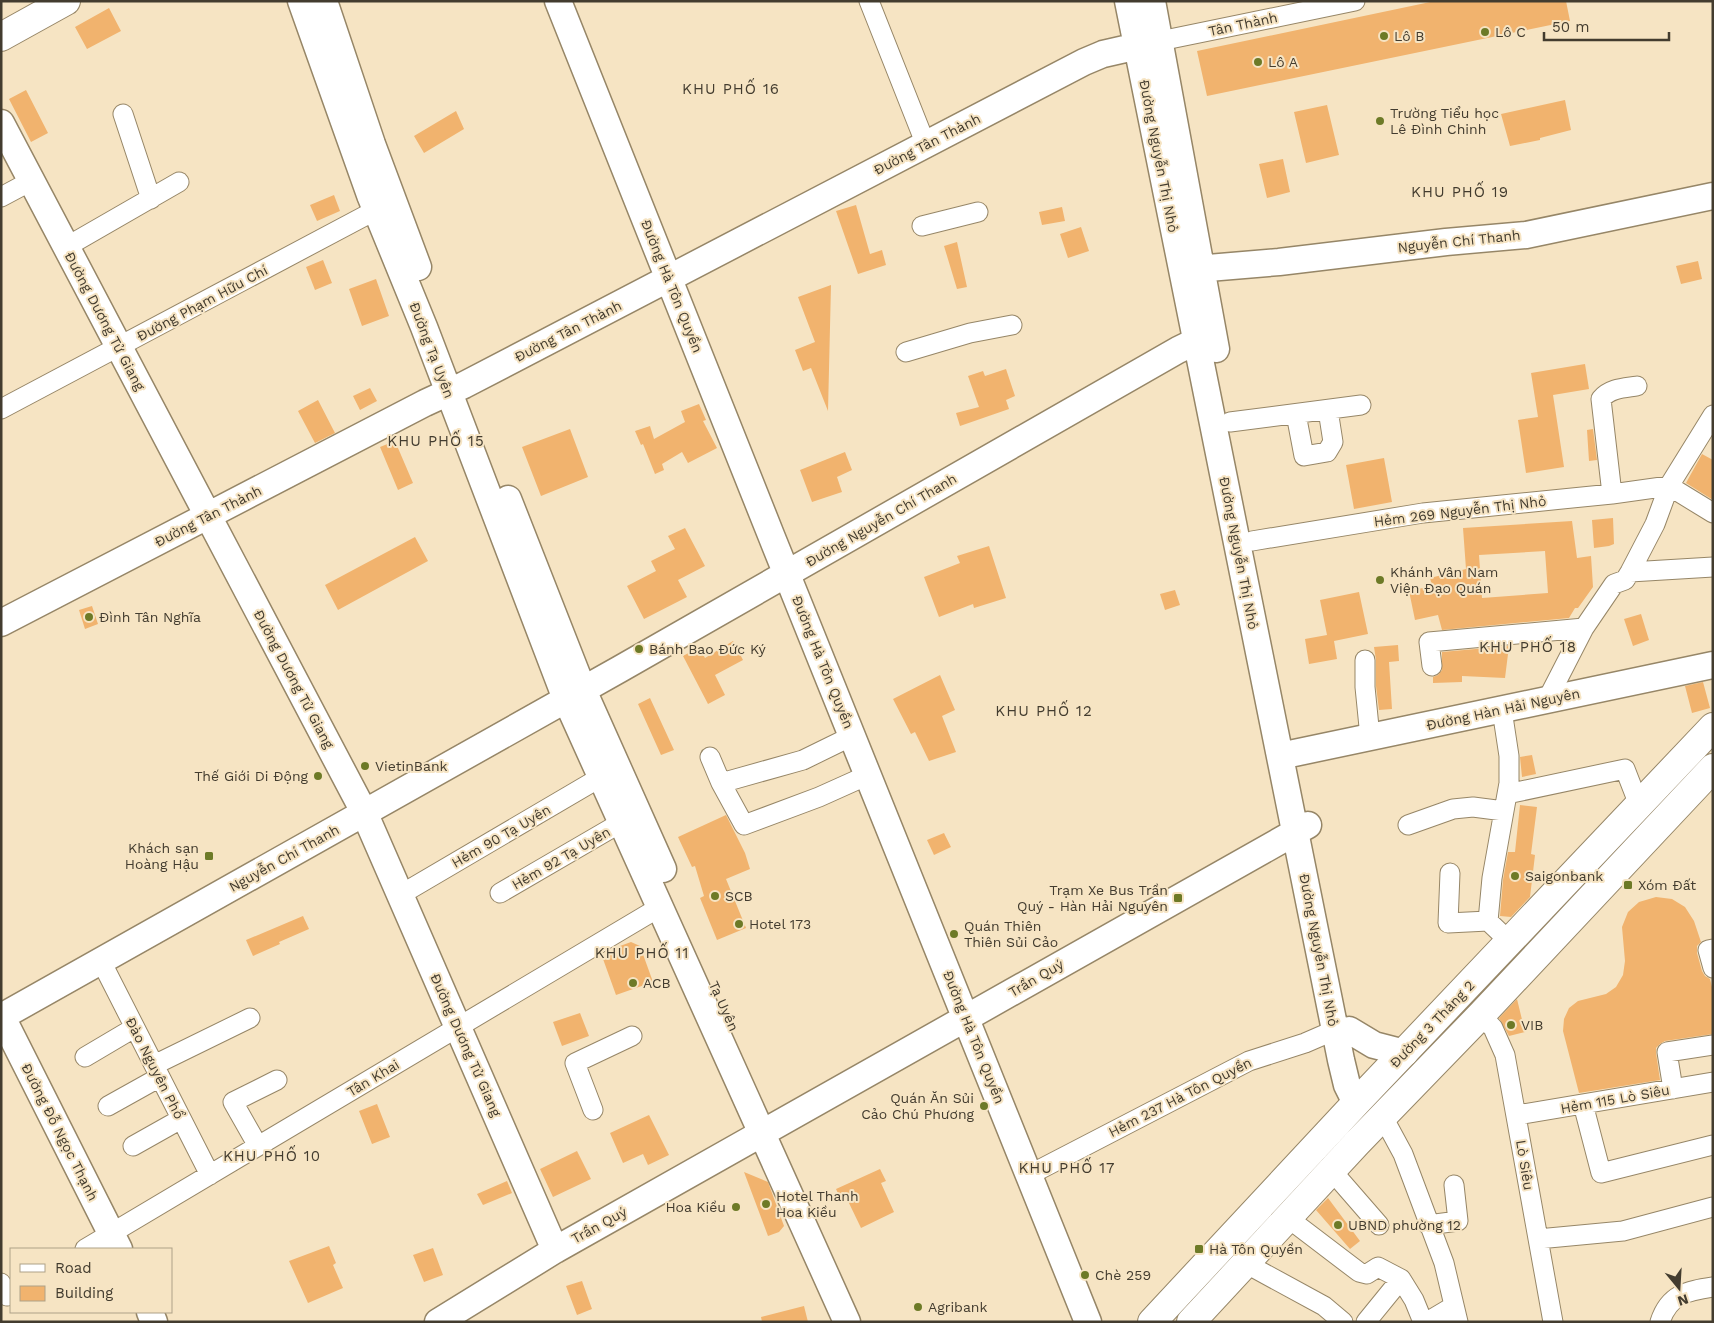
<svg xmlns="http://www.w3.org/2000/svg" width="1714" height="1323" font-family="'Work Sans',sans-serif">
	<style>
		.building { fill: #f1b36e; fill-rule: evenodd }
		.lines { fill: none; stroke-linecap: round; stroke-linejoin: round }
		.street-casing { stroke: #968667; stroke-width: 21 }
		.secondary-casing { stroke: #968667; stroke-width: 29 }
		.primary-casing { stroke: #968667; stroke-width: 30 }
		.street { stroke: #fff; stroke-width: 19 }
		.secondary { stroke: #fff; stroke-width: 26 }
		.primary { stroke: #fff; stroke-width: 28 }
		.poi-dot { fill: #6d7a27; stroke: #f6e4c3; stroke-width: 2 }
		.labels { text-anchor: middle; dominant-baseline: central; stroke-width: 4; stroke-linejoin: round; paint-order: stroke }
		.street-label { font-size: 14px; fill: #433c2f; stroke: #f6e4c3 }
		.poi-label { font-size: 14px; fill: #433c2f; stroke: #f6e4c3; text-anchor: start }
		.neighbourhood-label { font-size: 15px; letter-spacing: 1px; fill: #433c2f; stroke: #f6e4c3 }
	</style>
	<rect width="100%" height="100%" fill="#f6e4c3"/>
	<!-- building -->
	<path class="building" d="M 1435,1 L 1566,1 L 1570,21 L 1207,96 L 1197,51 Z
		M 109,8 L 121,31 L 87,49 L 75,27 Z
		M 26,90 L 48,133 L 31,142 L 9,99 Z
		M 1565,100 L 1571,130 L 1540,138 L 1540,140 L 1510,146 L 1501,114 Z
		M 1327,105 L 1339,155 L 1306,163 L 1294,112 Z
		M 456,111 L 464,129 L 424,153 L 414,136 Z
		M 1283,159 L 1290,192 L 1267,198 L 1259,164 Z
		M 334,195 L 340,211 L 317,221 L 310,205 Z
		M 856,205 L 870,254 L 882,250 L 886,265 L 858,274 L 836,211 Z
		M 1062,207 L 1065,221 L 1042,225 L 1039,212 Z
		M 1081,227 L 1089,251 L 1068,258 L 1060,234 Z
		M 957,242 L 967,287 L 957,289 L 944,246 Z
		M 323,260 L 332,283 L 315,290 L 306,267 Z
		M 1698,261 L 1702,279 L 1681,284 L 1676,266 Z
		M 376,279 L 389,316 L 362,326 L 349,289 Z
		M 831,285 L 828,411 L 811,368 L 803,371 L 795,350 L 815,342 L 798,297 Z
		M 1585,364 L 1589,389 L 1553,395 L 1564,467 L 1526,473 L 1518,420 L 1538,417 L 1531,373 Z
		M 1006,369 L 1015,396 L 1006,400 L 1009,409 L 960,426 L 956,413 L 979,407 L 968,376 L 983,371 L 985,376 Z
		M 370,388 L 377,401 L 360,410 L 353,396 Z
		M 318,400 L 335,433 L 315,443 L 298,411 Z
		M 699,404 L 706,420 L 703,421 L 717,448 L 688,463 L 682,452 L 662,464 L 664,470 L 655,474 L 643,444 L 641,445 L 635,431 L 650,426 L 654,439 L 685,422 L 681,411 Z
		M 570,429 L 588,477 L 541,496 L 522,447 Z
		M 1593,429 L 1597,460 L 1589,461 L 1587,430 Z
		M 395,441 L 413,483 L 398,490 L 380,447 Z
		M 845,452 L 852,470 L 837,477 L 842,492 L 812,502 L 800,470 Z
		M 1702,454 L 1713,460 L 1713,500 L 1686,483 Z
		M 1384,458 L 1392,502 L 1354,509 L 1346,465 Z
		M 1613,518 L 1614,544 L 1609,546 L 1594,548 L 1592,520 Z
		M 1572,521 L 1577,558 L 1591,556 L 1593,587 L 1578,608 L 1575,608 L 1569,618 L 1442,630 L 1438,615 L 1415,620 L 1409,591 L 1432,586 L 1430,578 L 1466,569 L 1463,528 ZM 1545,551 L 1548,593 L 1482,598 L 1479,555 Z
		M 685,528 L 705,566 L 678,580 L 687,597 L 644,619 L 627,586 L 656,571 L 651,561 L 675,549 L 668,536 Z
		M 415,537 L 428,561 L 338,610 L 325,585 Z
		M 989,546 L 1006,598 L 974,608 L 973,604 L 939,617 L 924,577 L 960,563 L 957,556 Z
		M 1175,590 L 1180,605 L 1165,610 L 1160,594 Z
		M 1359,592 L 1368,634 L 1334,641 L 1337,659 L 1309,664 L 1305,639 L 1327,635 L 1320,600 Z
		M 92,606 L 98,624 L 85,629 L 79,610 Z
		M 1641,614 L 1649,640 L 1633,646 L 1624,619 Z
		M 733,641 L 743,660 L 715,675 L 725,695 L 708,704 L 683,656 L 699,647 L 705,658 Z
		M 1398,645 L 1399,661 L 1389,662 L 1392,709 L 1379,710 L 1376,686 L 1376,660 L 1374,647 Z
		M 1509,646 L 1505,678 L 1462,676 L 1462,682 L 1433,683 L 1433,677 L 1438,675 L 1442,670 L 1442,652 Z
		M 940,675 L 955,710 L 942,716 L 956,752 L 929,761 L 915,732 L 911,734 L 893,699 Z
		M 1703,682 L 1710,708 L 1692,713 L 1685,686 Z
		M 650,698 L 674,750 L 661,755 L 638,704 Z
		M 1532,755 L 1536,774 L 1522,777 L 1520,757 Z
		M 1520,805 L 1537,807 L 1531,854 L 1535,855 L 1530,897 L 1511,917 L 1500,916 L 1503,880 L 1508,852 L 1515,852 Z
		M 726,815 L 745,853 L 750,869 L 726,879 L 746,928 L 717,940 L 700,898 L 704,896 L 695,866 L 692,867 L 678,837 Z
		M 944,833 L 951,847 L 934,855 L 927,840 Z
		M 1656,897 L 1672,899 L 1685,907 L 1694,921 L 1701,942 L 1697,946 L 1697,953 L 1702,971 L 1705,976 L 1710,979 L 1713,991 L 1713,1034 L 1665,1041 L 1660,1044 L 1656,1048 L 1656,1053 L 1660,1080 L 1579,1093 L 1563,1031 L 1564,1019 L 1569,1008 L 1578,1001 L 1606,994 L 1616,987 L 1623,975 L 1625,961 L 1622,927 L 1628,912 L 1639,902 Z
		M 303,916 L 309,929 L 279,942 L 280,944 L 253,956 L 246,940 Z
		M 631,942 L 640,946 L 653,982 L 616,995 L 603,959 L 620,946 Z
		M 1517,999 L 1525,1032 L 1509,1036 L 1499,1018 Z
		M 580,1013 L 589,1036 L 562,1046 L 553,1022 Z
		M 377,1104 L 390,1137 L 372,1144 L 359,1111 Z
		M 649,1115 L 669,1155 L 648,1165 L 643,1154 L 623,1163 L 610,1133 Z
		M 577,1151 L 591,1179 L 553,1197 L 540,1169 Z
		M 880,1169 L 886,1181 L 881,1183 L 894,1212 L 861,1228 L 848,1201 L 841,1200 L 836,1189 Z
		M 744,1172 L 768,1182 L 784,1226 L 779,1232 L 768,1236 Z
		M 507,1181 L 512,1193 L 483,1205 L 477,1194 Z
		M 1328,1198 L 1360,1241 L 1350,1249 L 1316,1210 Z
		M 329,1246 L 336,1263 L 333,1265 L 343,1288 L 308,1303 L 289,1261 Z
		M 433,1248 L 443,1275 L 424,1282 L 413,1255 Z
		M 582,1281 L 592,1309 L 577,1315 L 566,1286 Z
		M 804,1306 L 808,1322 L 762,1322 L 761,1317 Z"/>
	<g class="lines">
		<!-- street casing -->
		<g class="street-casing">
			<path id="street" d="M 869,1 L 926,145
				M 1160,41 L 1355,1
				M 123,114 L 151,199
				M 1,197 L 31,181
				M 922,226 L 978,212
				M 66,247 L 179,182
				M 906,352 L 970,333 L 1012,325
				M 1,409 L 376,210
				M 1296,414 L 1304,456 L 1327,452 L 1333,442 L 1328,410
				M 1230,422 L 1361,405
				M 1612,494 L 1601,399 C 1610,388 1625,388 1637,386
				M 1252,541 L 1423,513 L 1612,494 L 1669,486 L 1713,513
				M 1630,572 L 1713,567
				M 1365,660 L 1365,687 L 1370,737
				M 1432,666 L 1429,642 L 1584,628
				M 1547,700 L 1584,628 L 1614,584 L 1625,580 L 1630,572 L 1655,524 L 1669,486 L 1713,415
				M 1502,710 L 1509,756 L 1509,783 L 1492,878 L 1488,921 L 1510,942
				M 710,757 L 721,783 L 803,760 L 852,736
				M 721,783 L 744,825 L 819,797 L 868,775
				M 1507,794 L 1625,769 L 1639,805
				M 1408,825 L 1453,809 L 1473,807 L 1504,811
				M 1450,873 L 1448,923 L 1488,921
				M 500,893 L 622,822
				M 400,895 L 601,777
				M 1713,949 L 1708,950 L 1713,968
				M 101,961 L 210,1175
				M 1481,1015 L 1493,1028 L 1505,1055 L 1553,1322
				M 85,1057 L 134,1028
				M 154,1065 L 250,1018
				M 1673,1089 L 1667,1052 L 1713,1045
				M 1583,1104 L 1601,1173 L 1713,1145
				M 108,1106 L 160,1077
				M 593,1110 L 575,1063 L 632,1036
				M 1517,1115 L 1713,1082
				M 1383,1117 L 1403,1154 L 1444,1263 L 1458,1322
				M 133,1146 L 181,1119
				M 258,1146 L 233,1102 L 277,1080
				M 1332,1171 L 1379,1225
				M 1029,1175 L 1249,1061 L 1305,1043 L 1335,1030
				M 1288,1218 L 1359,1272 L 1367,1274 L 1378,1267 L 1401,1279 L 1414,1300 L 1423,1322
				M 1428,1225 L 1458,1221 L 1454,1185
				M 1538,1239 L 1623,1231 L 1713,1207
				M 85,1249 L 660,907
				M 1245,1263 L 1324,1306 L 1343,1322
				M 1,1283 L 7,1296
				M 1366,1322 L 1401,1279
				M 1427,1322 L 1454,1306
				M 1660,1322 C 1669,1294 1687,1291 1713,1287"/>
		</g>
		<!-- secondary casing -->
		<g class="secondary-casing">
			<path id="secondary" d="M 301,1 L 370,195 L 424,327 L 566,699 L 847,1322
				M 324,1 L 372,144 L 418,267
				M 558,1 L 771,535 L 1088,1322
				M 1128,1 L 1341,1060 L 1347,1085 L 1356,1103
				M 1152,1 L 1216,349
				M 1,123 L 364,812 L 555,1250
				M 1184,270 L 1279,262 L 1446,242 L 1526,235 L 1713,196
				M 508,499 L 583,690 L 663,869
				M 1,623 L 425,403 L 464,385 L 1084,62 L 1103,54 L 1160,41
				M 1280,756 L 1713,665
				M 1,1015 L 119,1249
				M 1,1017 L 620,669 L 1178,350 L 1213,333
				M 1349,1030 L 1374,1045 L 1405,1053
				M 150,1312 L 154,1322
				M 438,1322 L 555,1250 L 1308,825"/>
		</g>
		<!-- primary casing -->
		<g class="primary-casing">
			<path id="primary" d="M 1,37 L 66,1
				M 1152,1322 L 1356,1103 L 1713,727
				M 1191,1322 L 1357,1143 L 1481,1015 L 1713,768"/>
		</g>
		<!-- street -->
		<use href="#street" class="street"/>
		<!-- secondary -->
		<use href="#secondary" class="secondary"/>
		<!-- primary -->
		<use href="#primary" class="primary"/>
	</g>
	<!-- markers -->
	<g class="poi-dot">
		<circle cx="1485" cy="32" r="5"/>
		<circle cx="1384" cy="36" r="5"/>
		<circle cx="1258" cy="62" r="5"/>
		<circle cx="1380" cy="121" r="5"/>
		<circle cx="1380" cy="580" r="5"/>
		<circle cx="89" cy="617" r="5"/>
		<circle cx="639" cy="649" r="5"/>
		<circle cx="365" cy="766" r="5"/>
		<circle cx="318" cy="776" r="5"/>
		<rect x="204" y="851" width="10" height="10" rx="2.5"/>
		<circle cx="1515" cy="876" r="5"/>
		<rect x="1623" y="880" width="10" height="10" rx="2.5"/>
		<circle cx="715" cy="896" r="5"/>
		<rect x="1173" y="893" width="10" height="10" rx="2.5"/>
		<circle cx="739" cy="924" r="5"/>
		<circle cx="954" cy="934" r="5"/>
		<circle cx="633" cy="983" r="5"/>
		<circle cx="1511" cy="1025" r="5"/>
		<circle cx="984" cy="1106" r="5"/>
		<circle cx="766" cy="1204" r="5"/>
		<circle cx="736" cy="1207" r="5"/>
		<circle cx="1338" cy="1225" r="5"/>
		<rect x="1194" y="1244" width="10" height="10" rx="2.5"/>
		<circle cx="1085" cy="1275" r="5"/>
		<circle cx="918" cy="1307" r="5"/>
	</g>
	<g class="labels">
		<!-- street labels -->
		<g class="street-label">
			<text transform="translate(1243 24) rotate(-12)">Tân Thành</text>
			<text transform="translate(927 144) rotate(-27)">Đường Tân Thành</text>
			<text transform="translate(1159 156) rotate(79)">Đường Nguyễn Thị Nhỏ</text>
			<text transform="translate(1459 241) rotate(-6)">Nguyễn Chí Thanh</text>
			<text transform="translate(672 286) rotate(68)">Đường Hà Tôn Quyền</text>
			<text transform="translate(202 303) rotate(-28)">Đường Phạm Hữu Chí</text>
			<text transform="translate(105 321) rotate(62)">Đường Dương Tử Giang</text>
			<text transform="translate(568 331) rotate(-27)">Đường Tân Thành</text>
			<text transform="translate(432 350) rotate(69)">Đường Tạ Uyên</text>
			<text transform="translate(1460 511) rotate(-7)">Hẻm 269 Nguyễn Thị Nhỏ</text>
			<text transform="translate(208 516) rotate(-27)">Đường Tân Thành</text>
			<text transform="translate(881 520) rotate(-30)">Đường Nguyễn Chí Thanh</text>
			<text transform="translate(1239 553) rotate(79)">Đường Nguyễn Thị Nhỏ</text>
			<text transform="translate(823 662) rotate(68)">Đường Hà Tôn Quyền</text>
			<text transform="translate(294 679) rotate(62)">Đường Dương Tử Giang</text>
			<text transform="translate(1503 709) rotate(-12)">Đường Hàn Hải Nguyên</text>
			<text transform="translate(501 836) rotate(-30)">Hẻm 90 Tạ Uyên</text>
			<text transform="translate(284 858) rotate(-29)">Nguyễn Chí Thanh</text>
			<text transform="translate(561 858) rotate(-30)">Hẻm 92 Tạ Uyên</text>
			<text transform="translate(1319 950) rotate(79)">Đường Nguyễn Thị Nhỏ</text>
			<text transform="translate(1036 978) rotate(-30)">Trần Quý</text>
			<text transform="translate(724 1006) rotate(66)">Tạ Uyên</text>
			<text transform="translate(1432 1024) rotate(-46)">Đường 3 Tháng 2</text>
			<text transform="translate(974 1037) rotate(68)">Đường Hà Tôn Quyền</text>
			<text transform="translate(466 1045) rotate(66)">Đường Dương Tử Giang</text>
			<text transform="translate(155 1068) rotate(63)">Đào Nguyên Phổ</text>
			<text transform="translate(373 1078) rotate(-31)">Tân Khai</text>
			<text transform="translate(1180 1097) rotate(-27)">Hẻm 237 Hà Tôn Quyền</text>
			<text transform="translate(1615 1099) rotate(-10)">Hẻm 115 Lò Siêu</text>
			<text transform="translate(60 1132) rotate(63)">Đường Đỗ Ngọc Thạnh</text>
			<text transform="translate(1525 1165) rotate(81)">Lò Siêu</text>
			<text transform="translate(599 1225) rotate(-29)">Trần Quý</text>
		</g>
		<!-- poi labels -->
		<g class="poi-label">
			<text x="1495" y="32">Lô C</text>
			<text x="1394" y="36">Lô B</text>
			<text x="1268" y="62">Lô A</text>
			<text x="1390" y="113">Trường Tiểu học<tspan x="1390" dy="16">Lê Đình Chinh</tspan></text>
			<text x="1390" y="572">Khánh Vân Nam<tspan x="1390" dy="16">Viện Đạo Quán</tspan></text>
			<text x="99" y="617">Đình Tân Nghĩa</text>
			<text x="649" y="649">Bánh Bao Đức Ký</text>
			<text x="375" y="766">VietinBank</text>
			<text x="308" y="776" text-anchor="end">Thế Giới Di Động</text>
			<text x="199" y="848" text-anchor="end">Khách sạn<tspan x="199" dy="16">Hoàng Hậu</tspan></text>
			<text x="1525" y="876">Saigonbank</text>
			<text x="1638" y="885">Xóm Đất</text>
			<text x="1168" y="890" text-anchor="end">Trạm Xe Bus Trần<tspan x="1168" dy="16">Quý - Hàn Hải Nguyên</tspan></text>
			<text x="725" y="896">SCB</text>
			<text x="749" y="924">Hotel 173</text>
			<text x="964" y="926">Quán Thiên<tspan x="964" dy="16">Thiên Sủi Cảo</tspan></text>
			<text x="643" y="983">ACB</text>
			<text x="1521" y="1025">VIB</text>
			<text x="974" y="1098" text-anchor="end">Quán Ăn Sủi<tspan x="974" dy="16">Cảo Chú Phương</tspan></text>
			<text x="776" y="1196">Hotel Thanh<tspan x="776" dy="16">Hoa Kiều</tspan></text>
			<text x="726" y="1207" text-anchor="end">Hoa Kiều</text>
			<text x="1348" y="1225">UBND phường 12</text>
			<text x="1209" y="1249">Hà Tôn Quyền</text>
			<text x="1095" y="1275">Chè 259</text>
			<text x="928" y="1307">Agribank</text>
		</g>
		<!-- neighbourhood labels -->
		<g class="neighbourhood-label">
			<text x="731" y="89">KHU PHỐ 16</text>
			<text x="1460" y="192">KHU PHỐ 19</text>
			<text x="436" y="441">KHU PHỐ 15</text>
			<text x="1528" y="647">KHU PHỐ 18</text>
			<text x="1044" y="711">KHU PHỐ 12</text>
			<text x="642" y="953">KHU PHỐ 11</text>
			<text x="272" y="1156">KHU PHỐ 10</text>
			<text x="1067" y="1168">KHU PHỐ 17</text>
		</g>
	</g>
	<!-- border -->
	<rect width="1714" height="1323" fill="none" stroke="#433c2f" stroke-width="5"/>
	<!-- legend -->
	<rect x="10" y="1248" width="162" height="65" fill="#f6e4c3" stroke="#aea188"/>
	<rect x="20" y="1264" width="25" height="8" fill="#ffffff" stroke="#aea188"/>
	<text x="55" y="1273" font-size="15" fill="#433c2f">Road</text>
	<rect x="20" y="1286" width="25" height="15" fill="#f1b36e" stroke="#aea188"/>
	<text x="55" y="1298" font-size="15" fill="#433c2f">Building</text>
	<!-- north arrow -->
	<g transform="translate(1679 1288) rotate(162)" stroke="#f6e4c3" stroke-width="4" paint-order="stroke">
	<path d="M0-4L9 19L0 12L-9 19Z" fill="#433c2f"/>
	<text y="-8" font-size="14" font-weight="bold" text-anchor="middle" fill="#433c2f">N</text>
	</g>
	<!-- scale -->
	<path d="M1544 32v8h125v-8" fill="none" stroke="#433c2f" stroke-width="2.5"/>
	<text x="1552" y="32" font-size="15" fill="#433c2f" stroke="#f6e4c3" stroke-width="4" paint-order="stroke">50 m</text>
</svg>
